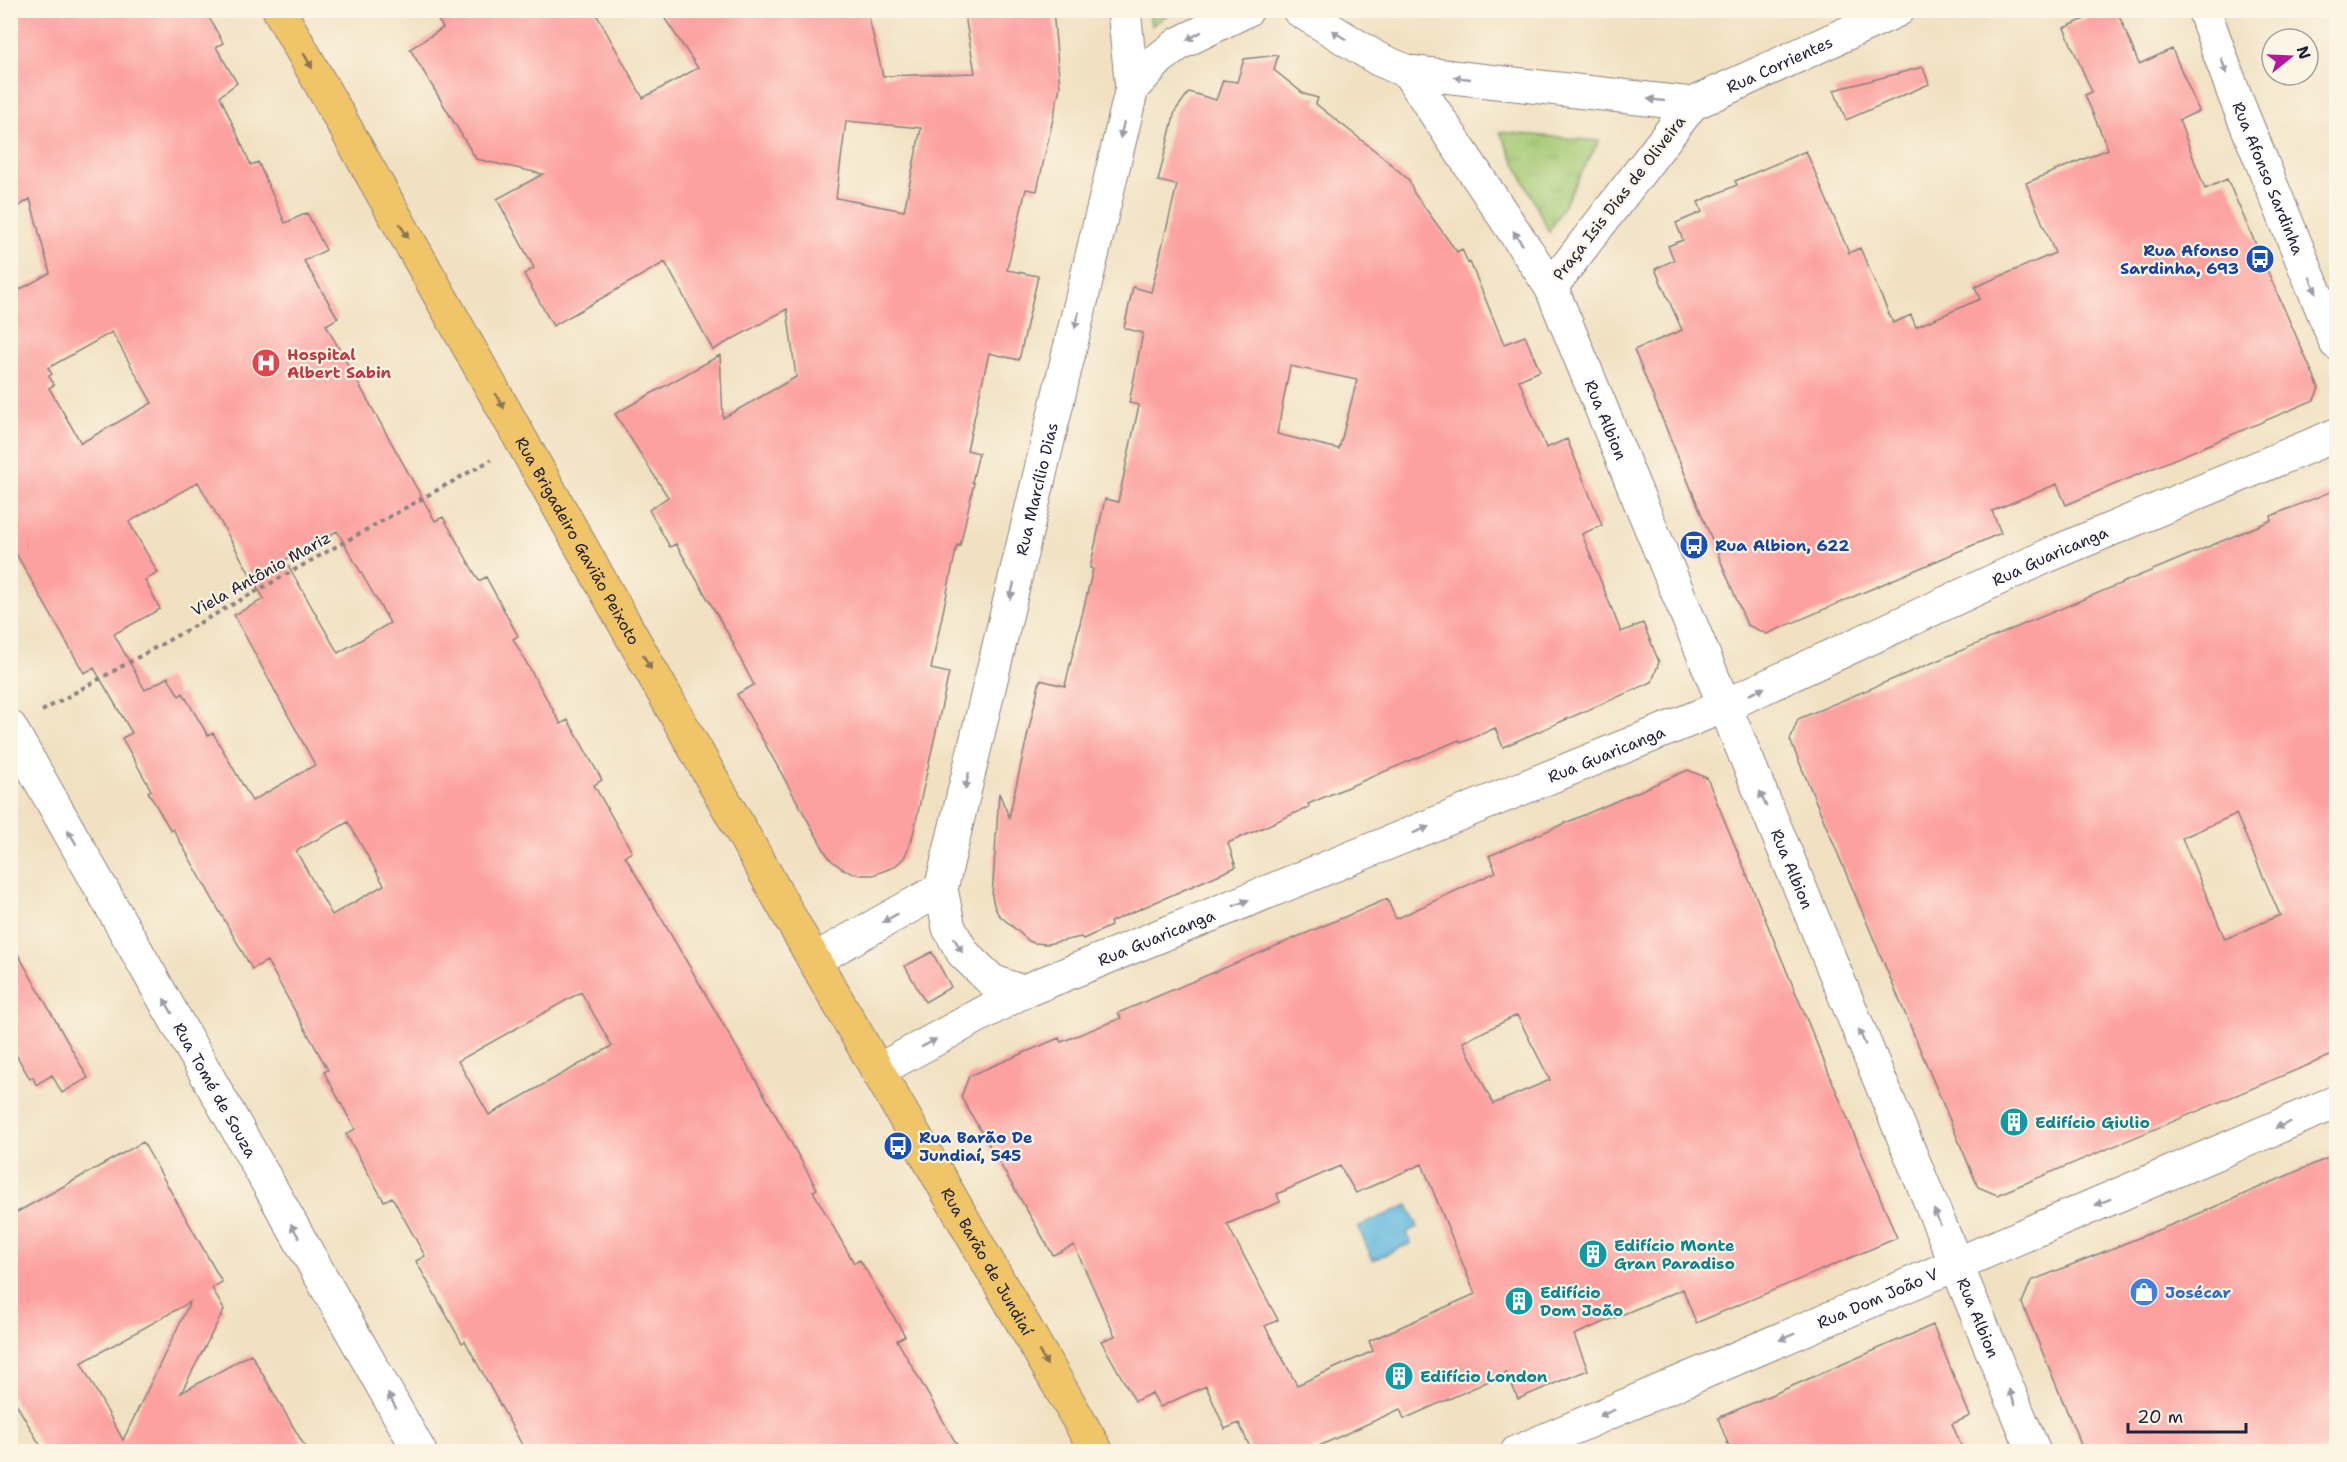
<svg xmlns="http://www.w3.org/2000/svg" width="2347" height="1462" font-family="'Shantell Sans',sans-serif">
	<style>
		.park { fill: url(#park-tufts); stroke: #647658; stroke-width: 1.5 }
		.water { fill: #61b8de; stroke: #426d8c; stroke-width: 1.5 }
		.building { fill: #fca1a0; fill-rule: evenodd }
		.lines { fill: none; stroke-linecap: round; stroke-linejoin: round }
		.minor-casing { stroke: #8a827e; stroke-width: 35 }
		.primary-casing { stroke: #8a827e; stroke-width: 35 }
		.path { stroke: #8a827e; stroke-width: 4; stroke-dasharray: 4.5 4.5; stroke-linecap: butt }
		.minor { stroke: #fff; stroke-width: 33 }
		.primary { stroke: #f0c469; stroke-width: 33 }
		.oneway { fill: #9c9ca7 }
		.oneway2 { fill: #897352 }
		.labels { text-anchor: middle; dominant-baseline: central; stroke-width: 4.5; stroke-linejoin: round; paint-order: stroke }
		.street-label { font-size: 16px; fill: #22223b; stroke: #fcf5e5 }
		.transit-label { font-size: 16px; font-weight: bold; fill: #164399; stroke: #fcf5e5; text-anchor: start }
		.health-label { font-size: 16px; font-weight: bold; fill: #be3a42; stroke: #fcf5e5; text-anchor: start }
		.culture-label { font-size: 16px; font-weight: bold; fill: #0d838f; stroke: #fcf5e5; text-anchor: start }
		.shop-label { font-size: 16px; font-weight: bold; fill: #366cbe; stroke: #fcf5e5; text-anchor: start }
	</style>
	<defs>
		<pattern id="park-tufts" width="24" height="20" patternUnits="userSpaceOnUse" patternTransform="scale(1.5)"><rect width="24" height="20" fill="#a5ca74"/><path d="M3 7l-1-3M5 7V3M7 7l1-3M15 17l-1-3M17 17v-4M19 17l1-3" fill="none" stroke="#8ead65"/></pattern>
	</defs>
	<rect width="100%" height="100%" fill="#fcf5e5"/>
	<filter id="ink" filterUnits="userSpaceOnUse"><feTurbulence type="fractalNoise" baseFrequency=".0167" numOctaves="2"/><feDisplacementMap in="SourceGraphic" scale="12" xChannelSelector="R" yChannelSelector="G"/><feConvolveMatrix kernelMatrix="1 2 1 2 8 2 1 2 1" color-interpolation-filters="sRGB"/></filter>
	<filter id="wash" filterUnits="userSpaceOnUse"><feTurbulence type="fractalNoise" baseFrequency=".008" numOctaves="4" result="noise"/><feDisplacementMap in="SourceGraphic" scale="24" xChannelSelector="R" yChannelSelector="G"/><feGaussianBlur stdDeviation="1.35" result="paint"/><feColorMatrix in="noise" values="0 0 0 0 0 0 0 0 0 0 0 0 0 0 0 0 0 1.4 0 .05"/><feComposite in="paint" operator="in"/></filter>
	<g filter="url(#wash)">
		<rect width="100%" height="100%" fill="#f1e1c2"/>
		<!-- park -->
		<path class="park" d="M 1149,10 L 1173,10 L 1173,11 L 1151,26 Z
			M 1500,132 L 1599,141 L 1549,232 Z"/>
		<!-- water -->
		<path class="water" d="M 1408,1205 L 1418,1227 L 1407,1232 L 1411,1243 L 1373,1260 L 1358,1227 Z"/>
		<g id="blocks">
			<!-- building -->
			<path class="building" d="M 10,10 L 205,10 L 223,43 L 216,47 L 237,83 L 220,96 L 251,165 L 258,162 L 285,223 L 307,213 L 326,250 L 304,261 L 338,318 L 326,325 L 435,521 L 443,517 L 479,581 L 486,577 L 518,636 L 513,639 L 561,724 L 568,720 L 602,780 L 594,785 L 632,852 L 625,856 L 765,1096 L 817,1189 L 813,1191 L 854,1263 L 860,1260 L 905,1336 L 897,1340 L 961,1452 L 526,1452 L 465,1341 L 462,1343 L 416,1261 L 425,1256 L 392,1197 L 384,1201 L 346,1134 L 355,1129 L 324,1072 L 328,1070 L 267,961 L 252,969 L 173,829 L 171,831 L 148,792 L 151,790 L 122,738 L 132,733 L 94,668 L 84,673 L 10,543 L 10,295 L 50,273 L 30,199 L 10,212 ZM 112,332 L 152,403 L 81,443 L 49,388 L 54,385 L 49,376 L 52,374 L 48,368 ZM 198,482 L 264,599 L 234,615 L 315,765 L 252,801 L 213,733 L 208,736 L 183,693 L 179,696 L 168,677 L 145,690 L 114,634 L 160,609 L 145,580 L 158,573 L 129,522 ZM 337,531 L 390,623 L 338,653 L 285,560 ZM 348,822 L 384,885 L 332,915 L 296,851 ZM 581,992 L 612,1046 L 489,1115 L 458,1061 Z
				M 432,10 L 594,10 L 643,98 L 698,68 L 659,10 L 867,10 L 883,76 L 975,73 L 964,10 L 1053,10 L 1060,87 L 1037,191 L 1026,189 L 1007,270 L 1038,276 L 1019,360 L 989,353 L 967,450 L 979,453 L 972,482 L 974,483 L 960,546 L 957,545 L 931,669 L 949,673 L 912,839 L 904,858 L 894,867 L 873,875 L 859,875 L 843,869 L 831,860 L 826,853 L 737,694 L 754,685 L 733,645 L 734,644 L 676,544 L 670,547 L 649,510 L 668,497 L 615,414 L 720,355 L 723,418 L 796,377 L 787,309 L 713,350 L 665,262 L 553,326 L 524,274 L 534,268 L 497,199 L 543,174 L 476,159 L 410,49 L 443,28 ZM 846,121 L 921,128 L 904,211 L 836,198 Z
				M 2105,10 L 2117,10 L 2139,64 L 2172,49 L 2199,111 L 2179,120 L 2205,189 L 2227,179 L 2319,388 L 2314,400 L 2066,505 L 2057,484 L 1992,511 L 2001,533 L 1767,634 L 1747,625 L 1634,350 L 1682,330 L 1655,269 L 1674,260 L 1668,246 L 1683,240 L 1676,223 L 1702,212 L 1698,202 L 1737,185 L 1735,181 L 1806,151 L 1849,253 L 1860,248 L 1893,323 L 1911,315 L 1916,327 L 1980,299 L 1975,287 L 2055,253 L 2026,183 L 2108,149 L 2085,95 L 2092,92 L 2064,28 Z
				M 1278,55 L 1274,70 L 1304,94 L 1318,98 L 1316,104 L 1378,153 L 1409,180 L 1414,193 L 1457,252 L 1462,249 L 1468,263 L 1470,262 L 1504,344 L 1525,336 L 1540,371 L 1519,380 L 1546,448 L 1567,439 L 1602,525 L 1582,534 L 1621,632 L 1643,623 L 1659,662 L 1652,682 L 1503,747 L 1495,728 L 1461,743 L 1459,740 L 1308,804 L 1309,807 L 1228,843 L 1236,867 L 1110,922 L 1111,926 L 1083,939 L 1081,937 L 1047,944 L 1034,943 L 1029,941 L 998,914 L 994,905 L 992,896 L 999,793 L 1009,817 L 1040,680 L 1065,686 L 1093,569 L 1090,568 L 1105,499 L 1118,502 L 1139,405 L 1129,403 L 1143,333 L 1124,328 L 1133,287 L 1151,292 L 1177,185 L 1158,181 L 1175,111 L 1189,92 L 1216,100 L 1223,80 L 1237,82 L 1244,59 ZM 1290,366 L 1357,380 L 1339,449 L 1277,434 Z
				M 1923,67 L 1929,84 L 1846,120 L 1834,90 Z
				M 2337,489 L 2337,1053 L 1997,1195 L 1978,1187 L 1790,740 L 1798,719 L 2272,520 L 2271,516 ZM 2236,814 L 2280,915 L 2225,939 L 2182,838 Z
				M 1688,770 L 1707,778 L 1897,1238 L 1696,1323 L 1683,1289 L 1574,1335 L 1588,1370 L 1558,1382 L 1518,1399 L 1507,1373 L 1404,1419 L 1400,1409 L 1306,1452 L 1252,1452 L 1239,1423 L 1225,1429 L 1206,1386 L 1160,1407 L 1152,1393 L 1135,1401 L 1101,1341 L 1115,1336 L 1074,1245 L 1053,1255 L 961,1097 L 969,1076 L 1059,1038 L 1061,1042 L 1121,1018 L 1118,1013 L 1387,899 L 1396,919 L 1496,872 L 1489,856 ZM 1517,1015 L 1550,1080 L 1493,1104 L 1463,1042 ZM 1422,1164 L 1475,1294 L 1369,1341 L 1373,1351 L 1297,1385 L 1265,1326 L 1278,1320 L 1227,1224 L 1280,1202 L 1277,1194 L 1340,1166 L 1356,1193 Z
				M 10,940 L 88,1078 L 62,1093 L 52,1075 L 36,1085 L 33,1077 L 30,1079 L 10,1044 Z
				M 932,952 L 951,987 L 925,1002 L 905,966 Z
				M 143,1142 L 222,1282 L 212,1288 L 224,1310 L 181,1393 L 251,1354 L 308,1452 L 44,1452 L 10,1393 L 10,1216 ZM 190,1302 L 123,1440 L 81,1363 Z
				M 2337,1154 L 2337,1452 L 2084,1452 L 2022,1303 L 2031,1281 L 2198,1214 Z
				M 1933,1325 L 1970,1416 L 1952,1424 L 1964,1452 L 1731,1452 L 1718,1418 Z"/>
		</g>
	</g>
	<g filter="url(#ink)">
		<use href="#blocks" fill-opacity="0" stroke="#8a827e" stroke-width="1.5"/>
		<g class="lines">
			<!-- minor casing -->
			<g class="minor-casing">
				<g id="minor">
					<path d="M 1299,10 L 1378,59 L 1408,72 L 1692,104 L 1551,287"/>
					<path id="s1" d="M 2204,10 L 2234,94 L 2336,343"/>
					<path id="s2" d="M 1408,72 L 1551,287 L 2034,1452"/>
					<path d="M 1132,88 L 1160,58 L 1180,43 L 1247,10"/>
					<path id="s3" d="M 1692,104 L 1898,10"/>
					<path id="s4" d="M 10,727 L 420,1452"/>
					<path d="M 814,960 L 941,889"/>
					<path id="s5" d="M 1022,992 L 992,981 L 963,953 L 949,928 L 941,889 L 1132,88 L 1124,10"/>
					<path id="s6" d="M 877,1071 L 1022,992 L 1724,706 L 2047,556 L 2336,435"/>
					<path id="s7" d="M 1517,1452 L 2336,1102"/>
				</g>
			</g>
			<!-- primary casing -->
			<g class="primary-casing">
				<g id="primary">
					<path id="s8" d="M 279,10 L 814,960 L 1097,1452"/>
				</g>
			</g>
			<!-- path -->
			<path class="path" d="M 42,711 L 491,460"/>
			<!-- minor -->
			<use href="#minor" class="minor"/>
			<!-- primary -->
			<use href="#primary" class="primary"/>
		</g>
		<!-- one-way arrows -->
		<defs><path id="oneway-solid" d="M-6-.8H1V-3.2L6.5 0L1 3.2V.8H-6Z" transform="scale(1.5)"/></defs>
		<g class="oneway">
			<use href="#oneway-solid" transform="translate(1339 35) rotate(-148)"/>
			<use href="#oneway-solid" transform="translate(1194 36) rotate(151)"/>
			<use href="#oneway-solid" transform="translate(2224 66) rotate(70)"/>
			<use href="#oneway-solid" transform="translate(1462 78) rotate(-174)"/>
			<use href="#oneway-solid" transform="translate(1656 100) rotate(-174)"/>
			<use href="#oneway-solid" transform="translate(1122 130) rotate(103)"/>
			<use href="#oneway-solid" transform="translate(1518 238) rotate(-124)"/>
			<use href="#oneway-solid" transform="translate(2313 285) rotate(68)"/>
			<use href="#oneway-solid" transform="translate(1077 320) rotate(103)"/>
			<use href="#oneway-solid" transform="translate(1012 591) rotate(103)"/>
			<use href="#oneway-solid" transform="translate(1757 691) rotate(-25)"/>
			<use href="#oneway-solid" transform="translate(967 781) rotate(103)"/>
			<use href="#oneway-solid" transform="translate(1763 799) rotate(-113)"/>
			<use href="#oneway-solid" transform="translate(1421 830) rotate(-22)"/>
			<use href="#oneway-solid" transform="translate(72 837) rotate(-120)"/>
			<use href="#oneway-solid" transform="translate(1241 903) rotate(-22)"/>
			<use href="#oneway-solid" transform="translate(890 918) rotate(151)"/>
			<use href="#oneway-solid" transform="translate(958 945) rotate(61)"/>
			<use href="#oneway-solid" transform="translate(168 1006) rotate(-120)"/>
			<use href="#oneway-solid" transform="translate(1862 1037) rotate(-113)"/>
			<use href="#oneway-solid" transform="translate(929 1043) rotate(-29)"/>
			<use href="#oneway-solid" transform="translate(2283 1125) rotate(157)"/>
			<use href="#oneway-solid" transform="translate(2103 1202) rotate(157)"/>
			<use href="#oneway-solid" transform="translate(1937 1217) rotate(-113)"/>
			<use href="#oneway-solid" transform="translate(295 1231) rotate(-120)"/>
			<use href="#oneway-solid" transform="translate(1787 1337) rotate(157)"/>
			<use href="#oneway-solid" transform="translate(2012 1397) rotate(-113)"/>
			<use href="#oneway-solid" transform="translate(392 1401) rotate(-120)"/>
			<use href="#oneway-solid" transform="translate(1607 1413) rotate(157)"/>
		</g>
		<g class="oneway2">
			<use href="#oneway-solid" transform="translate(308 61) rotate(60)"/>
			<use href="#oneway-solid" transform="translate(404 231) rotate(60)"/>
			<use href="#oneway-solid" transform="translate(500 401) rotate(60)"/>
			<use href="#oneway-solid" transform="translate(647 662) rotate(61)"/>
			<use href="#oneway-solid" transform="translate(1043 1358) rotate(60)"/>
		</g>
	</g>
	<!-- icons -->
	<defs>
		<g id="bus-disc" transform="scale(1.5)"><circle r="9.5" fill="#1a4fb4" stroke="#fcf5e5"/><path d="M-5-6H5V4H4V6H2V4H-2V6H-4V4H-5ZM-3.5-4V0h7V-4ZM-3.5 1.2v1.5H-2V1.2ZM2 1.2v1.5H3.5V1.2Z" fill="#fff"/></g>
		<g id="hospital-disc" transform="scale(1.5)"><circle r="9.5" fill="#e0444e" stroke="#fcf5e5"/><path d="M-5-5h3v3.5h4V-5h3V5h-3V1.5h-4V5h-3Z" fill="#fff"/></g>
		<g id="building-disc" transform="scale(1.5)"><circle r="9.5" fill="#0f9aa8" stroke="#fcf5e5"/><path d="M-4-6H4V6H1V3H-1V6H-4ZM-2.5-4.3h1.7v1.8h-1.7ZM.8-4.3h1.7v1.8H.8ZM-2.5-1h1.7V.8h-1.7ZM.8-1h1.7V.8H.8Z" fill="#fff"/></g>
		<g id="shop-disc" transform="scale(1.5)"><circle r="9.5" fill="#3f7fe0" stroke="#fcf5e5"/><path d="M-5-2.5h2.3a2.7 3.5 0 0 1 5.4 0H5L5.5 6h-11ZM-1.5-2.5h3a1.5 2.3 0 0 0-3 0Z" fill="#fff"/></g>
	</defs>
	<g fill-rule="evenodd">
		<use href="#bus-disc" x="2260" y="259"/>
		<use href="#hospital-disc" x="266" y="363"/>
		<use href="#bus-disc" x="1694" y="545"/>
		<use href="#building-disc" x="2014" y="1122"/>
		<use href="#bus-disc" x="898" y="1146"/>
		<use href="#building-disc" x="1593" y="1254"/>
		<use href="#shop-disc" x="2144" y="1292"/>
		<use href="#building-disc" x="1519" y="1301"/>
		<use href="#building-disc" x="1399" y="1376"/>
	</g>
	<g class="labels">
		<!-- street labels -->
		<g class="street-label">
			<text stroke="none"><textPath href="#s3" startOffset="96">Rua Corrientes</textPath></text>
			<text stroke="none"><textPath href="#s1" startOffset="180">Rua Afonso Sardinha</textPath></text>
			<text transform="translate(1619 198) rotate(-52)">Praça Isis Dias de Oliveira</text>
			<text stroke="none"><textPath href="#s2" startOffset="402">Rua Albion</textPath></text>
			<text stroke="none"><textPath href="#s5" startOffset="552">Rua Marcílio Dias</textPath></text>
			<text stroke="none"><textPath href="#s8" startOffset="609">Rua Brigadeiro Gavião Peixoto</textPath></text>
			<text stroke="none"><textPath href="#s6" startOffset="1282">Rua Guaricanga</textPath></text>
			<text transform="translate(261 574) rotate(-29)">Viela Antônio Mariz</text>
			<text stroke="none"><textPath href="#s6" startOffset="796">Rua Guaricanga</textPath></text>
			<text stroke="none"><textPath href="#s2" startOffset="888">Rua Albion</textPath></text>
			<text stroke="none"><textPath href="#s6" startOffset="310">Rua Guaricanga</textPath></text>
			<text stroke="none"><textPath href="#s4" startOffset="417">Rua Tomé de Souza</textPath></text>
			<text stroke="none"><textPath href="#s8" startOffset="1438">Rua Barão de Jundiaí</textPath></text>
			<text stroke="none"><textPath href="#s7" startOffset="392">Rua Dom João V</textPath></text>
			<text stroke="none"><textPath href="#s2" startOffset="1374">Rua Albion</textPath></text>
		</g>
		<!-- transit labels -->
		<g class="transit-label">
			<text x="2239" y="250" text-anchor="end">Rua Afonso<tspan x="2239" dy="18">Sardinha, 693</tspan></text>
			<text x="1715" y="545">Rua Albion, 622</text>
			<text x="919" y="1137">Rua Barão De<tspan x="919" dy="18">Jundiaí, 545</tspan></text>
		</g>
		<!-- health labels -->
		<g class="health-label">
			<text x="287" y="354">Hospital<tspan x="287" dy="18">Albert Sabin</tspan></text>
		</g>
		<!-- culture labels -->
		<g class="culture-label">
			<text x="2035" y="1122">Edifício Giulio</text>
			<text x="1614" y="1245">Edifício Monte<tspan x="1614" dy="18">Gran Paradiso</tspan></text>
			<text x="1540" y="1292">Edifício<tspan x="1540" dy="18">Dom João</tspan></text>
			<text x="1420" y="1376">Edifício London</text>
		</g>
		<!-- shop labels -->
		<g class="shop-label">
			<text x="2165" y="1292">Josécar</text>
		</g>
	</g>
	<!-- margin -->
	<rect width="2347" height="1462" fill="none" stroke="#fcf5e5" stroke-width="36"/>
	<!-- north arrow -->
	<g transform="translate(2290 57) rotate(72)"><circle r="28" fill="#fcf5e5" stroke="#a5a1a1" stroke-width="1.5"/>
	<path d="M0-4.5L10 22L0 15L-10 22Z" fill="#b5179e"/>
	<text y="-9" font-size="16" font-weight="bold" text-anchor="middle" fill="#22223b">N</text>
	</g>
	<!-- scale -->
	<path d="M2128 1423v9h118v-9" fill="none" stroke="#22223b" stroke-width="3"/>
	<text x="2137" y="1423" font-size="18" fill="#22223b" stroke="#fcf5e5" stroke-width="4.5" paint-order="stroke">20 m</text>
</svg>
